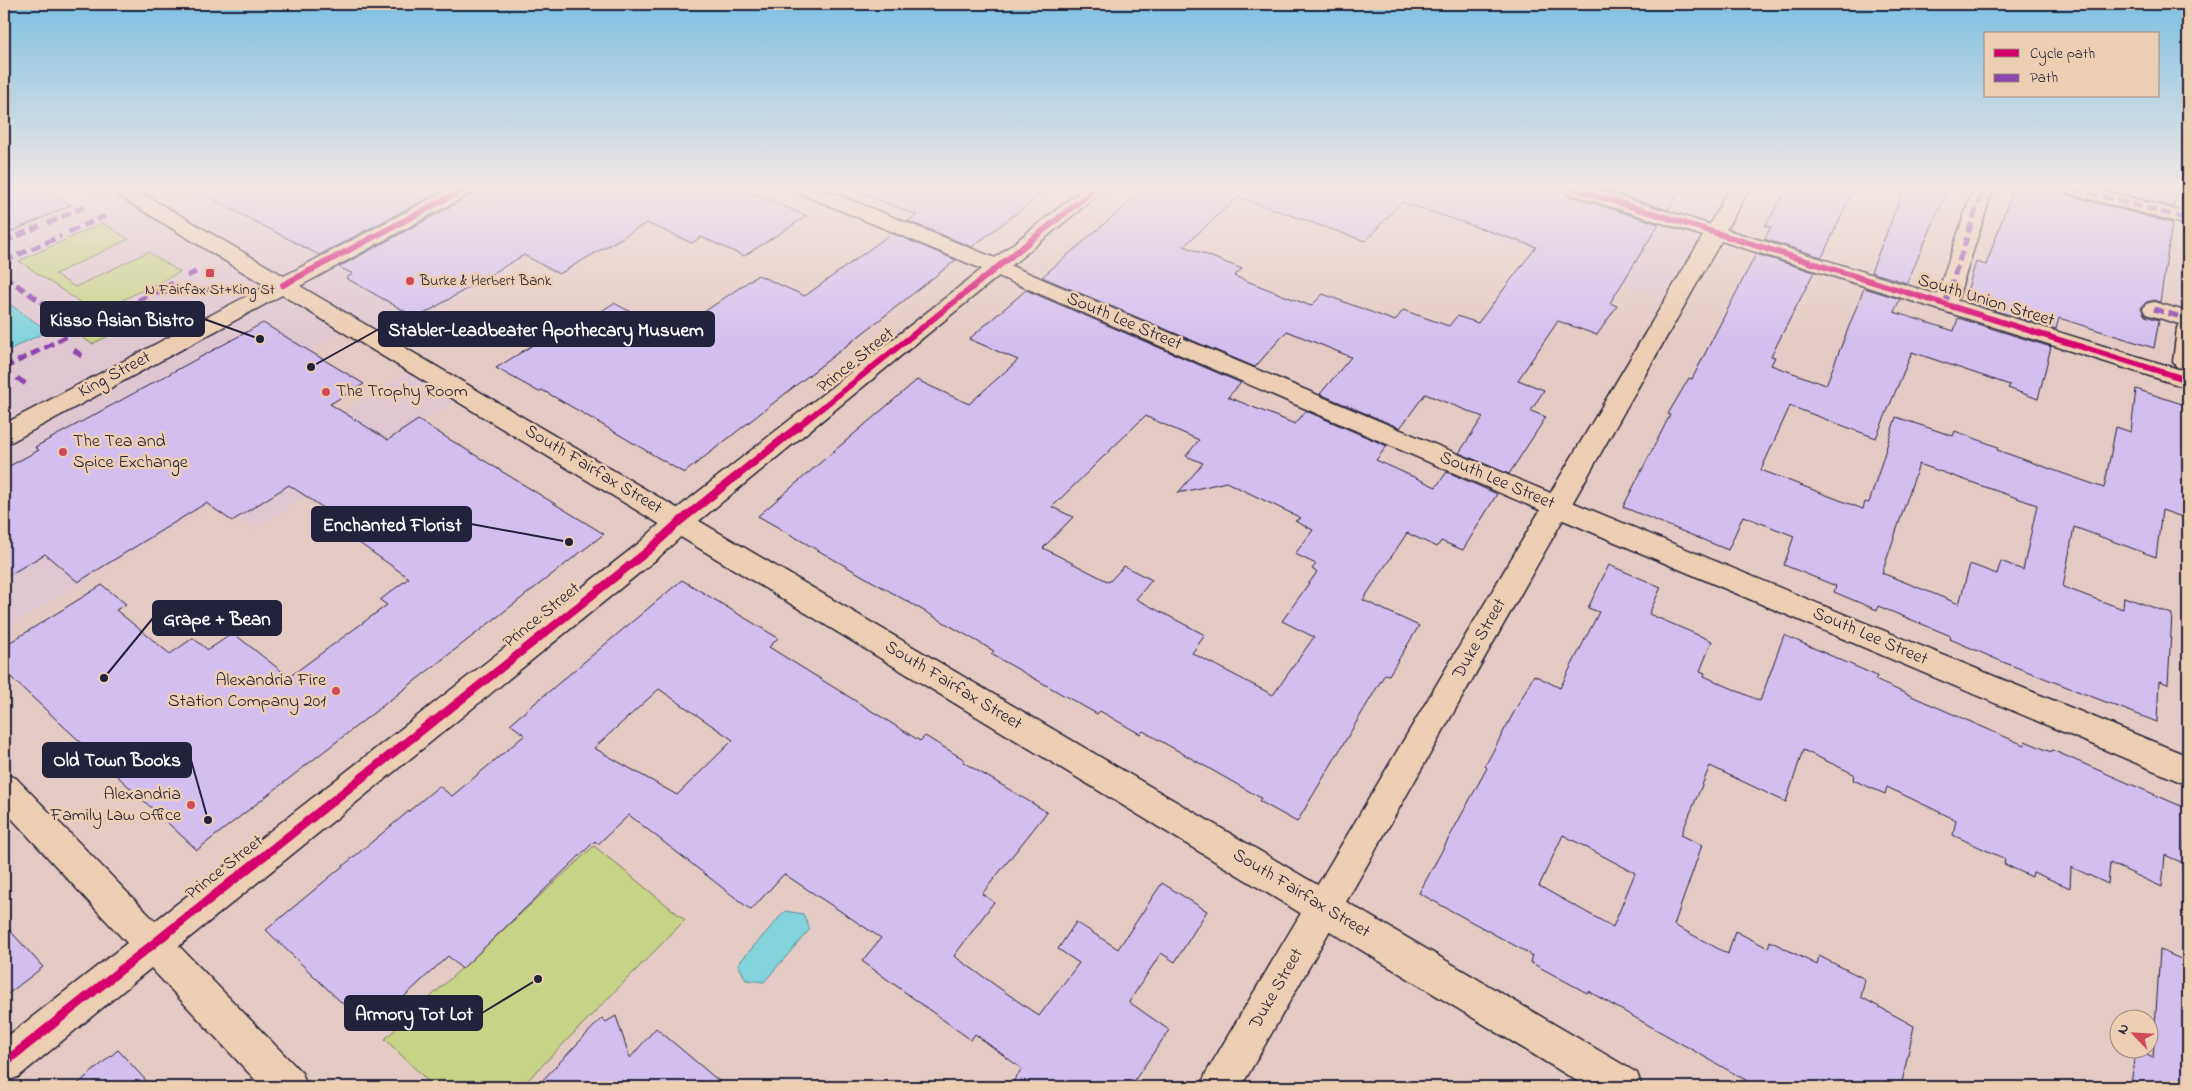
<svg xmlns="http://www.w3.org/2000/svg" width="2192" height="1091" font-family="'Indie Flower',sans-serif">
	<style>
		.built { fill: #dfc7d1 }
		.green { fill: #c7d387; stroke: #747a61 }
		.water { fill: #83d4dc; stroke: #5c8d9c }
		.building { fill: #d3bfef; stroke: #22223b; fill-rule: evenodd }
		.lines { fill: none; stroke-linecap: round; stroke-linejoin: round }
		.street-casing { stroke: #22223b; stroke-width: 3 }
		.secondary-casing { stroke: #22223b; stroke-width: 3 }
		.street { fill: #ecceb2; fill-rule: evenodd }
		.secondary { fill: #ecceb2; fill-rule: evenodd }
		.quiet { stroke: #8e44ad; stroke-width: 5; stroke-dasharray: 10 5; stroke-linecap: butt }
		.cycleway-far2-casing { stroke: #ecceb2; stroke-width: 9 }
		.cycleway-far1-casing { stroke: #ecceb2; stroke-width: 11 }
		.cycleway-casing { stroke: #ecceb2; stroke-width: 12 }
		.cycleway-far2 { stroke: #d6006c; stroke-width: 6 }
		.cycleway-far1 { stroke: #d6006c; stroke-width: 8 }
		.cycleway { stroke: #d6006c; stroke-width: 9 }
		.poi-dot { fill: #d1495b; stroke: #ecceb2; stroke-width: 2 }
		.labels { text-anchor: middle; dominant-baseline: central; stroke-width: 5; stroke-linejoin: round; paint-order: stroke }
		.far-poi-label { font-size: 15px; fill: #22223b; stroke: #ecceb2; text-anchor: start }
		.street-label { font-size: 18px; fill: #22223b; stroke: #ecceb2 }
		.poi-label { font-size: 18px; fill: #22223b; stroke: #ecceb2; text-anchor: start }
		.leader { fill: none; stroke: #22223b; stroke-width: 2 }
		.callout-dot { fill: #22223b; stroke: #ecceb2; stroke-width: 2 }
		.callout { fill: #22223b; stroke: #22223b; stroke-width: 2 }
		.callout-label { font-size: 19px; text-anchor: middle; font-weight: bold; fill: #fff }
	</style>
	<rect width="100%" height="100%" fill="#e4cac4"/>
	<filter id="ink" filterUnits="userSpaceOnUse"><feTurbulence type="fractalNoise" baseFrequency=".02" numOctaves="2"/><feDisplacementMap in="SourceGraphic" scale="10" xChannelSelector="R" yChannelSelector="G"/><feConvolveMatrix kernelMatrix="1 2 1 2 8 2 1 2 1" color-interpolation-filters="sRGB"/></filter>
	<g filter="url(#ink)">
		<!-- built -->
		<path class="built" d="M 101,189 L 641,189 L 380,344 L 351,327 L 258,380 L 295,441 L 417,367 L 464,395 L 255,529 L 217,500 L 4,630 L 4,234 Z
			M 1416,189 L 1747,189 L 1726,224 L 1672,300 L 1400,207 Z"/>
		<!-- green -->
		<path class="green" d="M 102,223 L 129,239 L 55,274 L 75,287 L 148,252 L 180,272 L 96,313 L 19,261 Z
			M 149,301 L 162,309 L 92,344 L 80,336 Z
			M 594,846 L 685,920 L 521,1087 L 434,1087 L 385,1039 Z"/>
		<!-- water -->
		<path class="water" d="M 4,300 L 48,331 L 4,352 Z
			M 785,911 L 803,914 L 810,929 L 764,982 L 746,980 L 738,964 Z"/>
		<!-- building -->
		<path class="building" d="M 4,189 L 44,189 L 71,205 L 4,235 Z
			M 193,189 L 445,189 L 319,255 Z
			M 476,189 L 743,189 L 807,216 L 744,256 L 701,237 L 692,243 L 647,223 L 559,274 L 524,255 L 417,318 L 346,278 L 353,274 L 339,267 L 472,195 Z
			M 856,189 L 1048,189 L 972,247 L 908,221 L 917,215 L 856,191 Z
			M 1145,189 L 1563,189 L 1567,195 L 1659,224 L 1610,303 L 1617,306 L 1597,335 L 1558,321 L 1518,380 L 1544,390 L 1531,411 L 1546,417 L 1509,474 L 1459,453 L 1483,417 L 1425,394 L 1400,428 L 1320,394 L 1351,357 L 1287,331 L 1255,367 L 1042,277 ZM 1238,197 L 1365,241 L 1402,202 L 1536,247 L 1478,323 L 1457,316 L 1449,326 L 1403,310 L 1395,321 L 1323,294 L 1311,306 L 1234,276 L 1242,269 L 1184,246 Z
			M 1601,189 L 1681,189 L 1668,210 Z
			M 1787,189 L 1854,189 L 1822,257 L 1764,239 L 1771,227 L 1765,226 Z
			M 1904,189 L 1948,189 L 1907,283 L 1871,272 Z
			M 2013,189 L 2062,189 L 2067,195 L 2172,223 L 2160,302 L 2154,300 L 2146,302 L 2141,308 L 2145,316 L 2159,320 L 2154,348 L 2059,318 L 2056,329 L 1964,301 L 1976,262 L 1986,265 Z
			M 2102,189 L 2177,189 L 2174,207 Z
			M 892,233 L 956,260 L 684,473 L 579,411 L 542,390 L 539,392 L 496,368 L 549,335 L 557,339 L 614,303 L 672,334 L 758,275 L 805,296 Z
			M 1756,254 L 1814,272 L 1771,356 L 1775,357 L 1771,365 L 1826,385 L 1864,288 L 1900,299 L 1894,312 L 1954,331 L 1958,318 L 2051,347 L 2038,399 L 2008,388 L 2010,385 L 1912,352 L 1876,438 L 1790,406 L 1761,470 L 1863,509 L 1865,502 L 1869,503 L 1896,417 L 1953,436 L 1955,431 L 1998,447 L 1997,450 L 2104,488 L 2116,427 L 2131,432 L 2136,389 L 2188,406 L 2188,519 L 2162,510 L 2156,557 L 2074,527 L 2063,587 L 2123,609 L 2124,597 L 2172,614 L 2168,684 L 2159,681 L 2157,722 L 2003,662 L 1950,639 L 1951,636 L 1878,606 L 1877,610 L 1834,592 L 1836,586 L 1784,565 L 1794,536 L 1743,516 L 1728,550 L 1623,507 L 1670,415 L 1668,414 L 1689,378 L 1692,379 ZM 1919,464 L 2037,505 L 2023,570 L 2001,561 L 1997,574 L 1970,564 L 1959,604 L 1882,573 Z
			M 1026,290 L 1241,383 L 1228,397 L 1295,424 L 1306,411 L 1387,446 L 1376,460 L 1436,487 L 1447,472 L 1497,494 L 1463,550 L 1441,541 L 1437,547 L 1407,533 L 1363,600 L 1419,626 L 1389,675 L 1385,674 L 1297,822 L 1259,801 L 1261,798 L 1143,731 L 1140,734 L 1100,711 L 1097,714 L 991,654 L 994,651 L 758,516 L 917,380 L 969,404 L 1018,360 L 969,339 ZM 1145,416 L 1199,440 L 1186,456 L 1203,463 L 1178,493 L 1226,482 L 1301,518 L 1295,521 L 1313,530 L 1295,554 L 1316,564 L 1312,569 L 1317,572 L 1282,621 L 1314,637 L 1273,695 L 1192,653 L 1205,635 L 1136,599 L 1152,580 L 1124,566 L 1109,582 L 1043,548 L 1073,517 L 1052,507 Z
			M 263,323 L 364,384 L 330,404 L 388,440 L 418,420 L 604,534 L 197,850 L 4,671 L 4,646 L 102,585 L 126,604 L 116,610 L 170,654 L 193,638 L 208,650 L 233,633 L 289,677 L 387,605 L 380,600 L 409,578 L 332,524 L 340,519 L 289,485 L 232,521 L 206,503 L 78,582 L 45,554 L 4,578 L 4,469 L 39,450 L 35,447 Z
			M 1609,565 L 1661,587 L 1649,614 L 1712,641 L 1700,671 L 1705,673 L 1704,676 L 1760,701 L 1784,635 L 1877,676 L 1875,680 L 1925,702 L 2024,745 L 2025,741 L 2051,752 L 2052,750 L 2188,809 L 2183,863 L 2165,855 L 2162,887 L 2110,863 L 2108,884 L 2071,867 L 2070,888 L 2033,872 L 2032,877 L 2004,864 L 2005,859 L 1953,835 L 1956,820 L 1887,787 L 1885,794 L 1853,780 L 1854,774 L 1803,750 L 1786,802 L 1710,766 L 1681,835 L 1702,845 L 1674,925 L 1728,954 L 1735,931 L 1768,948 L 1770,941 L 1817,965 L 1819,956 L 1865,979 L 1861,997 L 1914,1026 L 1901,1087 L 1758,1087 L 1588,991 L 1587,993 L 1530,962 L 1532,955 L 1419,893 L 1487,768 L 1485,766 L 1534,675 L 1560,688 L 1599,612 L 1588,608 ZM 1563,835 L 1635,873 L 1613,927 L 1539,886 Z
			M 682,580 L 778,638 L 769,647 L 920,741 L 925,736 L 965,760 L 963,762 L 1047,812 L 982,894 L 994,902 L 954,956 L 1039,1016 L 1079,963 L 1058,949 L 1076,922 L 1118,949 L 1162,883 L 1207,911 L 1175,962 L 1161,953 L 1129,1002 L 1169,1030 L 1130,1087 L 1009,1087 L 1022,1069 L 975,1034 L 971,1040 L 862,961 L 881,938 L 784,874 L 751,910 L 629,815 L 598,844 L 595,841 L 462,969 L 448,956 L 369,1029 L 266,930 L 439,786 L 452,796 L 525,735 L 510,724 ZM 659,689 L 733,740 L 677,795 L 594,748 Z
			M 4,924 L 43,967 L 4,997 Z
			M 2160,950 L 2188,962 L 2188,1087 L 2131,1087 L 2135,1049 L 2153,1058 Z
			M 616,1016 L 630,1058 L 656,1028 L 726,1087 L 536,1087 L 602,1018 L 606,1022 Z
			M 118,1050 L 152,1087 L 74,1087 Z"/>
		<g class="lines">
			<!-- street casing -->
			<g class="street-casing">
				<path id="street" d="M 111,189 L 135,189 L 284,276 L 449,189 L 474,189 L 471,193 L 300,286 L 1637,1073 L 1642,1087 L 1587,1087 L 282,295 L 13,441 L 4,444 L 4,424 L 266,286 L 114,193 Z
					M 1729,189 L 1749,189 L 1722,237 L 1715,239 L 1708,237 L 1705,233 Z
					M 1973,189 L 1993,189 L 1956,304 L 1953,309 L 1945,311 L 1937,309 L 1934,304 Z
					M 2064,189 L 2096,189 L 2188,213 L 2188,225 L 2067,193 Z
					M 997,260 L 1567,500 L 2188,756 L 2188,785 L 1549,514 L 989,272 L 986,267 L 989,262 Z
					M 2154,302 L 2188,312 L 2188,369 L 2177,367 L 2173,362 L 2177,328 L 2179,324 L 2146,314 L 2143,309 L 2146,304 Z"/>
			</g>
			<!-- secondary casing -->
			<g class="secondary-casing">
				<path id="secondary" d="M 796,189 L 823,189 L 995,258 L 1083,189 L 1105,189 L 689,529 L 659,557 L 179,946 L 302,1073 L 307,1087 L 262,1087 L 151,968 L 18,1077 L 4,1082 L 4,1039 L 127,943 L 4,810 L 4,774 L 16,778 L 155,921 L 639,543 L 669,515 L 982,269 L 799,193 Z
					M 1565,189 L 1595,189 L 2188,372 L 2188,388 L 1721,241 L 1241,1087 L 1201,1087 L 1206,1073 L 1703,236 L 1568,193 Z"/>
			</g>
			<!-- street -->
			<use href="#street" class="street"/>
			<!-- secondary -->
			<use href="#secondary" class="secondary"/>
			<!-- quiet -->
			<path class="quiet" d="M 2074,189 L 2188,219
				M 48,223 L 86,206
				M 69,232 L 105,216
				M 4,242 L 40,226
				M 4,261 L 61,236
				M 4,276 L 80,329
				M 187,276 L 196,272
				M 200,290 L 219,289
				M 157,293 L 178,292
				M 1945,304 L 1983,189
				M 2154,309 L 2188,319
				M 74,350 L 84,358
				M 2185,362 L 2188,328
				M 4,368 L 173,283
				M 17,378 L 29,386"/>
			<!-- cycleway-far2 casing -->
			<g class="cycleway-far2-casing">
				<path id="cycleway-far2" d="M 1575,189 L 2188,380
					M 283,285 L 464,189
					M 798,427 L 1095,189"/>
			</g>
			<!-- cycleway-far1 casing -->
			<g class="cycleway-far1-casing">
				<path id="cycleway-far1" d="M 432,723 L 649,550 L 679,522 L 799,426"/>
			</g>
			<!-- cycleway casing -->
			<g class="cycleway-casing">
				<path id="cycleway" d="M 4,1063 L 433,721"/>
			</g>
			<!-- cycleway-far2 -->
			<use href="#cycleway-far2" class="cycleway-far2"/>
			<!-- cycleway-far1 -->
			<use href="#cycleway-far1" class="cycleway-far1"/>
			<!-- cycleway -->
			<use href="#cycleway" class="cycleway"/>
		</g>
	</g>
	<!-- sky -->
	<linearGradient id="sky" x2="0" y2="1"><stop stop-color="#7fc1e3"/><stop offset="0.55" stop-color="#f3e7e4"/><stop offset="1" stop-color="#f3e7e4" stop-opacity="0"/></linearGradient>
	<rect width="2192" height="341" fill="url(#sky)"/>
	<!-- markers -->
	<g class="poi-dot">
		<rect x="205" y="268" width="10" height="10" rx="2.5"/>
		<circle cx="410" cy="281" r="5"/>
		<circle cx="326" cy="392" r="5"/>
		<circle cx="63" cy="452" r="5"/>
		<circle cx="336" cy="691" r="5"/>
		<circle cx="191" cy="805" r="5"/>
	</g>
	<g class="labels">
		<!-- far-poi labels -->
		<g class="far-poi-label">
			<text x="420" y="281">Burke &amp; Herbert Bank</text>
			<text x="210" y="290" text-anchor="middle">N Fairfax St+King St</text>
		</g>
		<!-- street labels -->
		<g class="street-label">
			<text transform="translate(1986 301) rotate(17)">South Union Street</text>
			<text transform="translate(1124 322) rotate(23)">South Lee Street</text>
			<text transform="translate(856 361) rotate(-39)">Prince Street</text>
			<text transform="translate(115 375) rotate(-28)">King Street</text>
			<text transform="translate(593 470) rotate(31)">South Fairfax Street</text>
			<text transform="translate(1497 481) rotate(23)">South Lee Street</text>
			<text transform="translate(542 616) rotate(-39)">Prince Street</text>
			<text transform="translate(1870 637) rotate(23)">South Lee Street</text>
			<text transform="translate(1480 639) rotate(-60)">Duke Street</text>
			<text transform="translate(953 686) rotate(31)">South Fairfax Street</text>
			<text transform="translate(225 868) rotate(-38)">Prince Street</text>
			<text transform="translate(1301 894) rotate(31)">South Fairfax Street</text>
			<text transform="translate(1277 989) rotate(-60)">Duke Street</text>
		</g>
		<!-- poi labels -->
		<g class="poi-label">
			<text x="336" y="392">The Trophy Room</text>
			<text x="73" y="442">The Tea and<tspan x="73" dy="21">Spice Exchange</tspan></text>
			<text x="326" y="681" text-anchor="end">Alexandria Fire<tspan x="326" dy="21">Station Company 201</tspan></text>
			<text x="181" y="795" text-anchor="end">Alexandria<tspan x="181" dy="21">Family Law Office</tspan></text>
		</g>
	</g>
	<!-- callouts -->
	<path class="leader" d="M260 339L204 319M311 367L379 329M569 542L471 524M104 678L153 618M208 820L191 760M538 979L482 1013"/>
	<g class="callout-dot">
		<circle cx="260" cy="339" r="5"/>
		<circle cx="311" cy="367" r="5"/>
		<circle cx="569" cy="542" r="5"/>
		<circle cx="104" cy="678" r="5"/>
		<circle cx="208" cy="820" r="5"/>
		<circle cx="538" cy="979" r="5"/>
	</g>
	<g class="callout">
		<rect x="41" y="302" width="163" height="34" rx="5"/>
		<rect x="379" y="312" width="335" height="34" rx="5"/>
		<rect x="312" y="507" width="159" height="34" rx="5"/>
		<rect x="153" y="601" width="128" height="34" rx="5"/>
		<rect x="43" y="743" width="148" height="34" rx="5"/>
		<rect x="345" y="996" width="137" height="34" rx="5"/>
	</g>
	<g class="callout-label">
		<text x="122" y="326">Kisso Asian Bistro</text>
		<text x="546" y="336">Stabler-Leadbeater Apothecary Musuem</text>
		<text x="392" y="531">Enchanted Florist</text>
		<text x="217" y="625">Grape + Bean</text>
		<text x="117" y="766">Old Town Books</text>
		<text x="414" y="1020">Armory Tot Lot</text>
	</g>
	<!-- margin -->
	<rect width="2192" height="1091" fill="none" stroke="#ecceb2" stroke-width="20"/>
	<rect x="10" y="10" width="2172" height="1071" fill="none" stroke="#22223b" stroke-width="2" filter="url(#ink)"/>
	<!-- legend -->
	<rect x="1984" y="32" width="175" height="65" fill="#ecceb2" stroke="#9b8982"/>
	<rect x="1994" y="49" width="25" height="8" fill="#d6006c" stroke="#9b8982"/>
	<text x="2030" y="58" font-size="15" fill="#22223b">Cycle path</text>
	<rect x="1994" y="74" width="25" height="8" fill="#8e44ad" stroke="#9b8982"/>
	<text x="2030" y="82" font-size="15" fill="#22223b">Path</text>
	<!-- north arrow -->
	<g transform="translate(2134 1034) rotate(295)"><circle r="24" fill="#ecceb2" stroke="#9b8982"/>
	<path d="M0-4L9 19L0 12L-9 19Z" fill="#d1495b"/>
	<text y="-8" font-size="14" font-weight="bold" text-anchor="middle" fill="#22223b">N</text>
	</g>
</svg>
